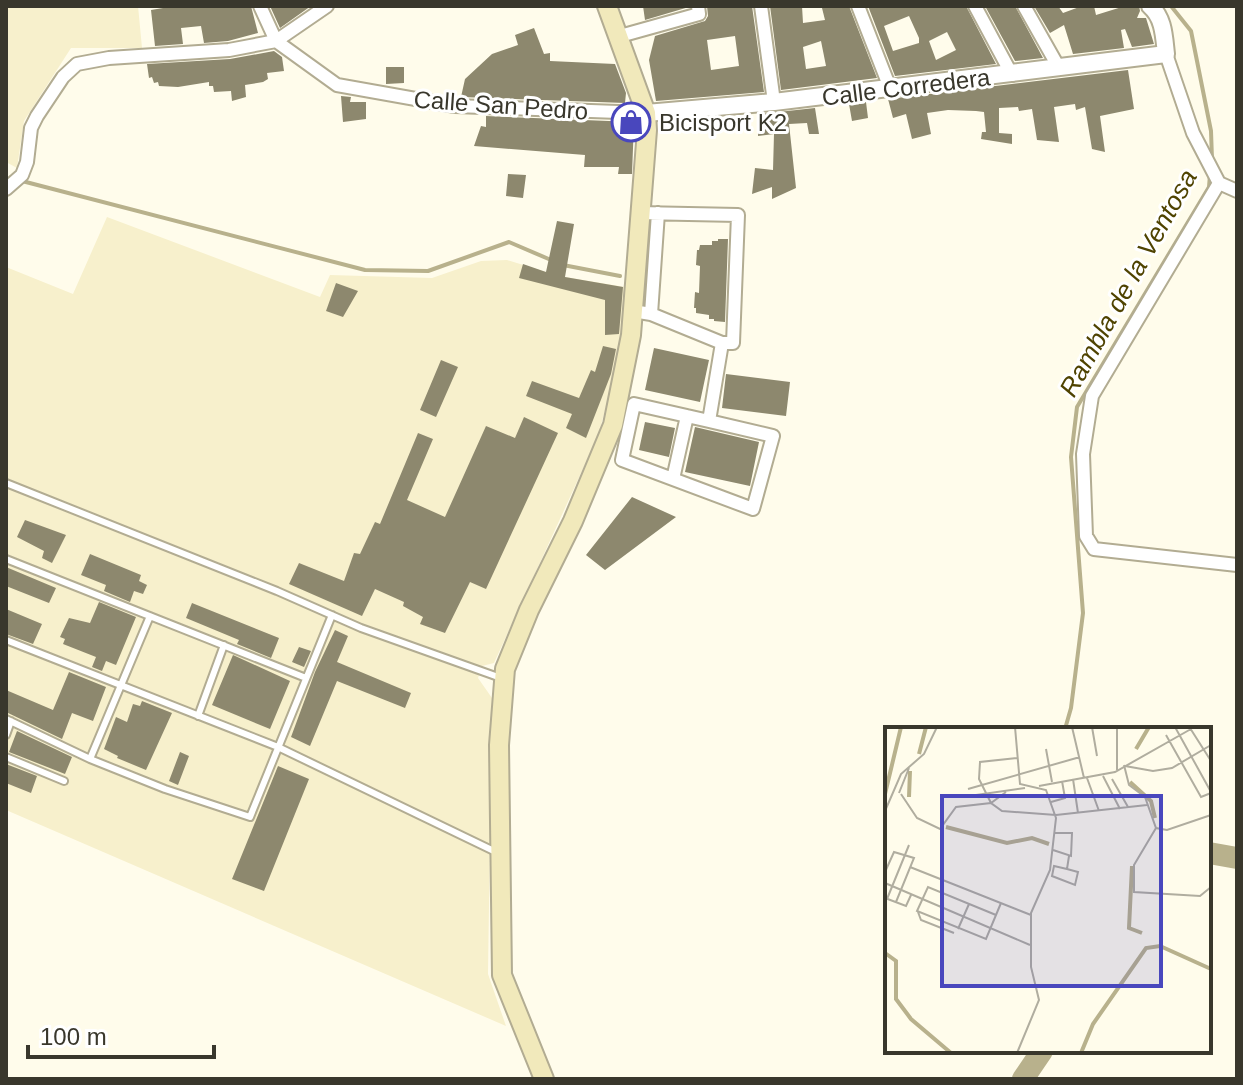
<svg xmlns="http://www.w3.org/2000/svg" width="1243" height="1085" font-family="Arial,sans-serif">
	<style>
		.built { fill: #f7f0cc }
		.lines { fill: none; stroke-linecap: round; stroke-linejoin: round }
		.stream { stroke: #b8b18c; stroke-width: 4 }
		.river { stroke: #b8b18c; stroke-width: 22 }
		.building { fill: #8d886e; fill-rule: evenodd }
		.service-casing { stroke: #b2ac92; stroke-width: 10 }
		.minor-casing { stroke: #b2ac92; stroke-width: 16 }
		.tertiary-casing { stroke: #b2ac92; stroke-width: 20 }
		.secondary-casing { stroke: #b2ac92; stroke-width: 22 }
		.service { stroke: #fff; stroke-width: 6 }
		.minor { stroke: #fff; stroke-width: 12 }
		.tertiary { stroke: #fff; stroke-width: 16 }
		.secondary { stroke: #f1e9bb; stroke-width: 18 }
		.labels { text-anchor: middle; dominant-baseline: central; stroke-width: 6; stroke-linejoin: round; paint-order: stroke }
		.street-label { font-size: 24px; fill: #39372c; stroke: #fff }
		.poi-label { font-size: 24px; fill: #39372c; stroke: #fff; text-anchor: start }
		.water-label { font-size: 26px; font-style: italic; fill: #4f4300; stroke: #fff }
		.inset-river { fill: none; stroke: #b8b18c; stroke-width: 4 }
		.inset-road { fill: none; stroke: #b0ad9f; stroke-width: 2 }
		.view { fill: #4947bd; fill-opacity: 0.15; stroke: #4947bd; stroke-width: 4 }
		.inset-edge { fill: none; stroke: #39372c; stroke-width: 4 }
	</style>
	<rect width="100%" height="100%" fill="#fffceb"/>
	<!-- built -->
	<path class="built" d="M 6,6 L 138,6 L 142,48 L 71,48 L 24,121 L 17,168 L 6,162 Z
		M 107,217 L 320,297 L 330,275 L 432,278 L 481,261 L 507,260 L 559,276 L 625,287 L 622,348 L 598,436 L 494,663 L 482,666 L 478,678 L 492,698 L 488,974 L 506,1026 L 6,810 L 6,267 L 73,294 Z"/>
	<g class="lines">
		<!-- stream -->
		<path class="stream" d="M 1171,6 L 1191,31 L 1211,131 L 1212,159
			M 22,181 L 365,270 L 428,271 L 509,242 L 551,260
			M 563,265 L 620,276
			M 1065,729 L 1071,708 L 1083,613 L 1071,457 L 1077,407 L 1209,187 L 1210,175"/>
		<!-- river -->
		<path class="river" d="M 1209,853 L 1237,858
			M 1023,1079 L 1042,1051"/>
	</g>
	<!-- building -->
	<path class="building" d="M 175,6 L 251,6 L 258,33 L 228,41 L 204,43 L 201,26 L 181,28 L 183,44 L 155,46 L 151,10 Z
		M 270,6 L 311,6 L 280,28 Z
		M 643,6 L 689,6 L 689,7 L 645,20 Z
		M 707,6 L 752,6 L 764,92 L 656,101 L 649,60 L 655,36 L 705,21 L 708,16 ZM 735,36 L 739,66 L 711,70 L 707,40 Z
		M 770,6 L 802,6 L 803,23 L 825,20 L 822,8 L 849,6 L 877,78 L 781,90 ZM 821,41 L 826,66 L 806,69 L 803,47 Z
		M 868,6 L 966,6 L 996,64 L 895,76 ZM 909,16 L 919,38 L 919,43 L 893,51 L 884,26 ZM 947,32 L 956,50 L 936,60 L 929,41 Z
		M 985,6 L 1015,6 L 1043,58 L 1015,61 Z
		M 1034,6 L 1058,6 L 1063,13 L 1082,6 L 1094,6 L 1096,15 L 1125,6 L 1139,6 L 1140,11 L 1137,18 L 1146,18 L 1154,44 L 1132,47 L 1125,29 L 1121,30 L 1124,48 L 1073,54 L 1064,25 L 1050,33 Z
		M 534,28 L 544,54 L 550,53 L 550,61 L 615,64 L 626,93 L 625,103 L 461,97 L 465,79 L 492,54 L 518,45 L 515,35 Z
		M 274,51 L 282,57 L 284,71 L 267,73 L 268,79 L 263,82 L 245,85 L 246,97 L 232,101 L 231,91 L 214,92 L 213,86 L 209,86 L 209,82 L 178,87 L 159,86 L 158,82 L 154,83 L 152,77 L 149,78 L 147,64 L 230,59 Z
		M 386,67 L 404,67 L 404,83 L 386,84 Z
		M 1128,70 L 1134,109 L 1100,116 L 1105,152 L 1092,149 L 1085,107 L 1076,110 L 1075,104 L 1054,107 L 1059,142 L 1037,140 L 1032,109 L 1019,111 L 1018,107 L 999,108 L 999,133 L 1012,134 L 1012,144 L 981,139 L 982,132 L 986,132 L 984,112 L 976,111 L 948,110 L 927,113 L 931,134 L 912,139 L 906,114 L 893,118 L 888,99 Z
		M 341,96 L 351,97 L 350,102 L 366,102 L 366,119 L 343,122 Z
		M 866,102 L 868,118 L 852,121 L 849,104 Z
		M 815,108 L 819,134 L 809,134 L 807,123 L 789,124 L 796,188 L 772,199 L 772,187 L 752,194 L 755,168 L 773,170 L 774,134 L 758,136 L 759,114 Z
		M 486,116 L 634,122 L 632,174 L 618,174 L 619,167 L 584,167 L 585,155 L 474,146 L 481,126 L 486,127 Z
		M 508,174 L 526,175 L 523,198 L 506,196 Z
		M 557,221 L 574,224 L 565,277 L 623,287 L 619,334 L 605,335 L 605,300 L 519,278 L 523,264 L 546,272 Z
		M 718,239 L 728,239 L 725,322 L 714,321 L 714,319 L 709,319 L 709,315 L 696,313 L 696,308 L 694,308 L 695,292 L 699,293 L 700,266 L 696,265 L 697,250 L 699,250 L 700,245 L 712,245 L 712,241 L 718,241 Z
		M 336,283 L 358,291 L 343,317 L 326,311 Z
		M 603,346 L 616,349 L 611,374 L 586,438 L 566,428 L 572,414 L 526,396 L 532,381 L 579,398 L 591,370 L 595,372 Z
		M 654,348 L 709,360 L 700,402 L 645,390 Z
		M 441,360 L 458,367 L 436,417 L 420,410 Z
		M 726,374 L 790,382 L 786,416 L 722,408 Z
		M 524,417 L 558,433 L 486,589 L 470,582 L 445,633 L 420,624 L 423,617 L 403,606 L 404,602 L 375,589 L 362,616 L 289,584 L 299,563 L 344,581 L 354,553 L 360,554 L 375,522 L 380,524 L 418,433 L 433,439 L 407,500 L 445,517 L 486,426 L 515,438 Z
		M 645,422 L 675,428 L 669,457 L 639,450 Z
		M 695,427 L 759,442 L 750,486 L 685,472 Z
		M 632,497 L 676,517 L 605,570 L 586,555 Z
		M 25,520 L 66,535 L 52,563 L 42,558 L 44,551 L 17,537 Z
		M 90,554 L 141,575 L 139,581 L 147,585 L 143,594 L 134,591 L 130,602 L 104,591 L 106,585 L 81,575 Z
		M 6,567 L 56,588 L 49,603 L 6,586 Z
		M 99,602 L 136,617 L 116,665 L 106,661 L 102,671 L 92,667 L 96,657 L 63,644 L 65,639 L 60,637 L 69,618 L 90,623 Z
		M 192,603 L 279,638 L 271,658 L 237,644 L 239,640 L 186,618 Z
		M 6,609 L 42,624 L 33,644 L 6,634 Z
		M 335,630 L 348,636 L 337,662 L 411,693 L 405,708 L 337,681 L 310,746 L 291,737 L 315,672 Z
		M 299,647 L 311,651 L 304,667 L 292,662 Z
		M 233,655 L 290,681 L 270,729 L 212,705 Z
		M 69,672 L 106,687 L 93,721 L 72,713 L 62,739 L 6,712 L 6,690 L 53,710 Z
		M 142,701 L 172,713 L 146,770 L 117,758 L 118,756 L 104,749 L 116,717 L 127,722 L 133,704 L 140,706 Z
		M 17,731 L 72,757 L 65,774 L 9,752 Z
		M 180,752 L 189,756 L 178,785 L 169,781 Z
		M 6,764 L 37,776 L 31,793 L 6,783 Z
		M 278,766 L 309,779 L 264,891 L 232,879 Z"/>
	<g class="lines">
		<!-- service casing -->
		<g class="service-casing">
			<path id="service" d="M 6,483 L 277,591 L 361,628 L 501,678
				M 6,559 L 306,678
				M 6,640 L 278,747 L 498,853
				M 198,716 L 224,645
				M 6,719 L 90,759 L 165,789 L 250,817 L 332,615
				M 6,735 L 11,721
				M 6,757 L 64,781
				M 90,759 L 150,616"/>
		</g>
		<!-- minor casing -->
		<g class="minor-casing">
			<path id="minor" d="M 260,6 L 276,41 L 337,85 L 455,106 L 646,113
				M 761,6 L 774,102
				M 858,6 L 890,88
				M 975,6 L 1012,75
				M 1024,6 L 1059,68
				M 620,36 L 699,14 L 698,6
				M 1166,54 L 1193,133 L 1219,183 L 1237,191
				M 1219,183 L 1092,396 L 1083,454 L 1086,536 L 1094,549 L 1237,565
				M 6,189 L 22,175 L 27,162 L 31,128 L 37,116 L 63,77 L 77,64 L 109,58 L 229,50 L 276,41 L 327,6
				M 633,311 L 651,314 L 722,343 L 733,343 L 738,215 L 639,213
				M 651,314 L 658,213
				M 709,421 L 773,436 L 753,509 L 622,460 L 634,404 L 709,421 L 722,343
				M 673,479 L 687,416"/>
		</g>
		<!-- tertiary casing -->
		<g class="tertiary-casing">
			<path id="tertiary" d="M 646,113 L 774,102 L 1166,54 C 1164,37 1164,18 1150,6"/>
		</g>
		<!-- secondary casing -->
		<g class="secondary-casing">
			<path id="secondary" d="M 544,1079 L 502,975 L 499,745 L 505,669 L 529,610 L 573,521 L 613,425 L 631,335 L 647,130 L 646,113 L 607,6"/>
		</g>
		<!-- service -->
		<use href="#service" class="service"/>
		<!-- minor -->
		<use href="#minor" class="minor"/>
		<!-- tertiary -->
		<use href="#tertiary" class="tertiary"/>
		<!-- secondary -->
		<use href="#secondary" class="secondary"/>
	</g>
	<!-- icons -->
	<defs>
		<g id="shop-ring" transform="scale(2)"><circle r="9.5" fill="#fff" stroke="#4947bd" stroke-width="1.5"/><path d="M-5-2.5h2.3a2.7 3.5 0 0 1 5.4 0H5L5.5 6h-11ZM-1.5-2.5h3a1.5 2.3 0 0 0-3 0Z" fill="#4947bd"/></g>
	</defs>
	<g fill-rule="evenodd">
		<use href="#shop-ring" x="631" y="122"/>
	</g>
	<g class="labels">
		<!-- street labels -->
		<g class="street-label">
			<text transform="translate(906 87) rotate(-7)">Calle Corredera</text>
			<text transform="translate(501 105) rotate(4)">Calle San Pedro</text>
		</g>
		<!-- poi labels -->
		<g class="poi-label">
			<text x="659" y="122">Bicisport K2</text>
		</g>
		<!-- water labels -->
		<g class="water-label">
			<text transform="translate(1128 283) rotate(-61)">Rambla de la Ventosa</text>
		</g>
	</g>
	<!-- overview -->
	<g transform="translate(885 727)">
		<rect width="326" height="326" fill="#fffceb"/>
		<path class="inset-river" d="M 251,22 L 264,0M 34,27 L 41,0M 245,55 L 266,74 L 270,91M 0,67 L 16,0M 24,70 L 25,44M 61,100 L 122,116 L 147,111 L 164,117M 247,139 L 244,201 L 257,206M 0,226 L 11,234 L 11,272 L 26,292 L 66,326M 196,326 L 208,297 L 261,221 L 275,219 L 326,242"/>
		<path class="inset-road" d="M 130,0 L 135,57 L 161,63 L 171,91 L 165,143 L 146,186 L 146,240 L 154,273 L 132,326M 187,0 L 199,51M 207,0 L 212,29M 232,0 L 232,43M 290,0 L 326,65M 305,1 L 326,34M 281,8 L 316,70 L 326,66M 161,22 L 167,55M 132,31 L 95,35 L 94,52 L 106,76 L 117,84 L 171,88 L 262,78M 239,38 L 244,58 L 260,70 L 271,101 L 282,103 L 326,88M 240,39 L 268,44 L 287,41 L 326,18M 218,49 L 235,82M 202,51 L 214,84M 188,52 L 193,86M 227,52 L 243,80M 154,59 L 230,45 L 306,2M 83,62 L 195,30M 14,66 L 24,41M 16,67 L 32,91 L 55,102 L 71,80 L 106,76 L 121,65M 84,69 L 140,61M 166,75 L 180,71 L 177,54M 0,84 L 16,47 L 39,27 L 52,0M 271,101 L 249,138 L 249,165 L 315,169 L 326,160M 168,123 L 186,129 L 187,106 L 170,106M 25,140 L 146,188M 182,142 L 193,145 L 190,158 L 167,149 L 169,139 L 182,142 L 184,129M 0,145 L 9,125 L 29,131 L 11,175M 0,156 L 145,218M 0,171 L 21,179 L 26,168M 2,172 L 24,118M 33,185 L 36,193 L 69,206M 111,188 L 43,160 L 32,184 L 101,212 L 116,176M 73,202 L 84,177"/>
		<path class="view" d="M 57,69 L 276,69 L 276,259 L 57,259 Z"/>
		<rect width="326" height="326" class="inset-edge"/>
	</g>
	<!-- border -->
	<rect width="1243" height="1085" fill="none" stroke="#39372c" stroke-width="16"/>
	<!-- scale -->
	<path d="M28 1045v12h186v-12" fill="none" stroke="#39372c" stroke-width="4"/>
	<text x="40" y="1045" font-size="24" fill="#39372c" stroke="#ffffff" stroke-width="6" paint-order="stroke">100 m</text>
</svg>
